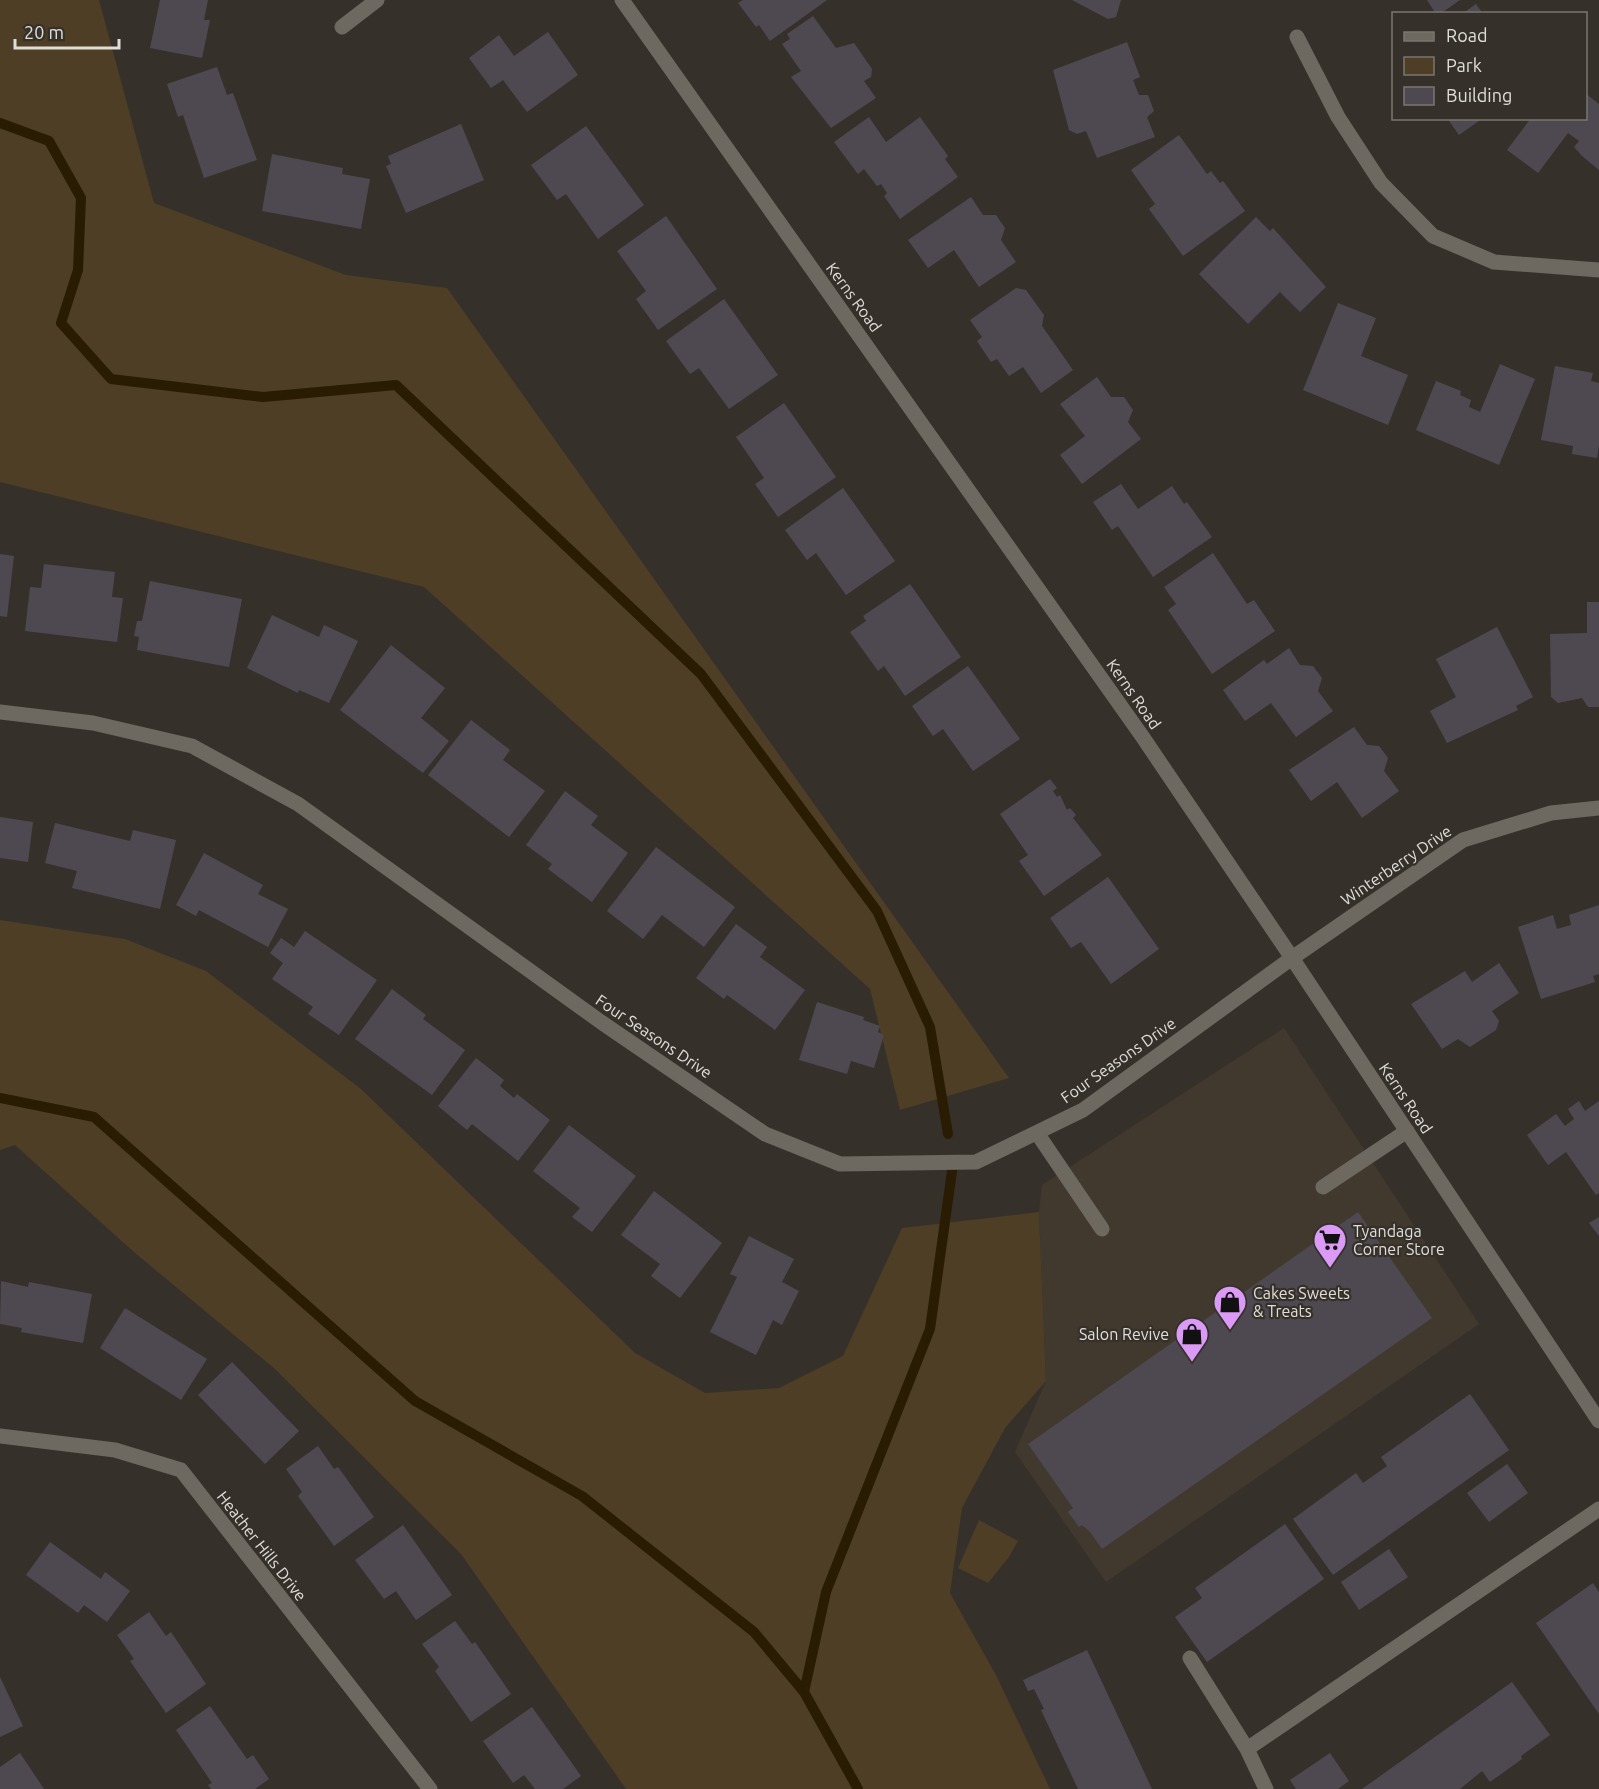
<svg xmlns="http://www.w3.org/2000/svg" width="1599" height="1789" font-family="Ubuntu,sans-serif">
	<style>
		.built { fill: #41392d }
		.green { fill: #4d3e25 }
		.lines { fill: none; stroke-linecap: round; stroke-linejoin: round }
		.stream { stroke: #291c03; stroke-width: 10 }
		.building { fill: #4e4950 }
		.lane { stroke: #6d6860; stroke-width: 15 }
		.street { stroke: #6d6860; stroke-width: 15 }
		.secondary { stroke: #6d6860; stroke-width: 15 }
		.labels { text-anchor: middle; dominant-baseline: central; stroke-width: 4.5; stroke-linejoin: round; paint-order: stroke }
		.street-label { font-size: 16px; fill: #e0ddd9; stroke: #35312a }
		.poi-label { font-size: 16px; fill: #e0ddd9; stroke: #35312a; text-anchor: start }
	</style>
	<rect width="100%" height="100%" fill="#35312a"/>
	<!-- built -->
	<path class="built" d="M 1284,1028 L 1479,1324 L 1106,1582 L 1015,1452 L 1046,1381 L 1039,1212 L 1042,1185 Z"/>
	<!-- green -->
	<path class="green" d="M 0,0 L 99,0 L 154,203 L 346,275 L 447,288 L 1009,1078 L 900,1110 L 870,989 L 424,587 L 0,482 Z
		M 0,920 L 125,939 L 206,971 L 361,1089 L 635,1353 L 705,1393 L 779,1388 L 843,1356 L 902,1228 L 1039,1212 L 1046,1381 L 1005,1428 L 962,1508 L 950,1593 L 997,1677 L 1050,1789 L 626,1789 L 461,1554 L 275,1369 L 135,1253 L 15,1145 L 0,1150 Z
		M 979,1520 L 1018,1541 L 1009,1557 L 988,1583 L 958,1568 Z"/>
	<g class="lines">
		<!-- stream -->
		<path class="stream" d="M 0,123 L 49,141 L 81,198 L 78,270 L 61,323 L 111,379 L 263,397 L 396,385 L 701,674 L 877,911 L 930,1027 L 948,1134
			M 0,1098 L 94,1117 L 415,1401 L 582,1496 L 754,1632 L 804,1692 L 858,1789
			M 804,1692 L 826,1592 L 930,1329 L 953,1164"/>
	</g>
	<!-- building -->
	<path class="building" d="M 160,0 L 208,0 L 204,20 L 210,20 L 202,58 L 150,48 Z
		M 743,0 L 827,0 L 770,41 L 759,25 L 756,27 L 738,3 Z
		M 1072,0 L 1121,0 L 1116,17 L 1108,19 Z
		M 1427,0 L 1460,0 L 1440,14 L 1436,14 Z
		M 1476,4 L 1483,14 L 1462,14 Z
		M 813,16 L 836,48 L 854,43 L 872,69 L 871,77 L 864,81 L 876,98 L 831,128 L 791,77 L 801,71 L 782,44 L 790,39 L 787,34 Z
		M 548,32 L 578,75 L 527,112 L 503,80 L 491,88 L 469,58 L 499,35 L 514,56 Z
		M 1127,42 L 1140,77 L 1133,80 L 1139,95 L 1148,95 L 1154,111 L 1147,117 L 1155,137 L 1097,158 L 1086,131 L 1077,134 L 1069,130 L 1053,70 Z
		M 217,67 L 227,95 L 233,93 L 257,160 L 204,178 L 183,115 L 178,117 L 167,84 Z
		M 1586,94 L 1599,104 L 1599,170 L 1582,156 L 1574,147 L 1579,141 L 1568,133 L 1538,173 L 1507,150 L 1531,118 L 1586,118 Z
		M 869,117 L 886,142 L 920,117 L 948,156 L 945,159 L 958,177 L 900,219 L 884,196 L 887,193 L 881,184 L 877,186 L 864,169 L 858,174 L 834,142 Z
		M 1447,118 L 1483,118 L 1459,135 Z
		M 461,124 L 484,180 L 406,213 L 386,166 L 391,164 L 388,156 Z
		M 586,126 L 644,205 L 598,239 L 566,194 L 557,200 L 531,165 Z
		M 1179,135 L 1207,174 L 1211,171 L 1220,183 L 1223,181 L 1245,211 L 1183,256 L 1149,209 L 1155,204 L 1131,170 Z
		M 272,154 L 343,168 L 342,174 L 370,179 L 361,229 L 262,211 Z
		M 971,197 L 983,215 L 996,215 L 1005,228 L 1001,240 L 1016,262 L 979,287 L 954,250 L 928,268 L 908,240 Z
		M 666,216 L 717,289 L 658,330 L 636,299 L 646,291 L 617,251 Z
		M 1256,217 L 1270,231 L 1273,228 L 1326,287 L 1300,312 L 1280,292 L 1248,324 L 1199,274 Z
		M 1016,288 L 1026,290 L 1044,315 L 1042,326 L 1073,370 L 1041,393 L 1023,367 L 1009,376 L 997,359 L 991,362 L 977,341 L 982,337 L 970,320 Z
		M 724,299 L 778,375 L 729,409 L 699,368 L 690,374 L 666,341 Z
		M 1338,303 L 1376,318 L 1361,356 L 1408,375 L 1388,425 L 1303,390 Z
		M 1500,364 L 1535,379 L 1499,465 L 1416,430 L 1436,381 L 1461,391 L 1460,395 L 1471,400 L 1469,407 L 1480,412 Z
		M 1555,366 L 1593,373 L 1591,381 L 1599,383 L 1599,445 L 1597,458 L 1572,454 L 1573,446 L 1541,440 Z
		M 1097,377 L 1111,397 L 1124,397 L 1133,410 L 1128,422 L 1141,439 L 1082,484 L 1060,455 L 1085,436 L 1060,404 Z
		M 784,403 L 836,477 L 778,517 L 755,484 L 764,478 L 736,437 Z
		M 1121,484 L 1138,509 L 1172,486 L 1184,504 L 1187,502 L 1212,537 L 1153,577 L 1118,526 L 1112,530 L 1093,502 Z
		M 843,488 L 895,561 L 846,595 L 816,553 L 807,560 L 785,530 Z
		M 1213,553 L 1247,604 L 1254,600 L 1275,631 L 1212,674 L 1168,610 L 1176,604 L 1164,587 Z
		M 0,554 L 14,556 L 7,617 L 0,616 Z
		M 44,564 L 115,572 L 112,597 L 123,598 L 117,642 L 25,631 L 30,587 L 41,588 Z
		M 150,581 L 242,599 L 229,667 L 137,650 L 139,637 L 134,636 L 137,621 L 142,621 Z
		M 910,584 L 961,657 L 905,696 L 884,666 L 878,671 L 850,632 L 866,621 L 863,616 Z
		M 1587,602 L 1599,602 L 1599,707 L 1588,707 L 1582,698 L 1558,703 L 1551,697 L 1550,634 L 1587,633 Z
		M 272,615 L 319,637 L 324,625 L 358,641 L 329,703 L 299,690 L 298,693 L 247,668 Z
		M 1497,627 L 1533,697 L 1516,706 L 1518,710 L 1447,743 L 1430,711 L 1456,697 L 1436,659 Z
		M 391,645 L 445,688 L 421,718 L 449,741 L 423,773 L 340,710 Z
		M 1289,648 L 1300,665 L 1313,666 L 1322,678 L 1318,691 L 1333,711 L 1296,737 L 1271,703 L 1245,721 L 1223,690 L 1264,660 L 1267,664 Z
		M 968,666 L 1020,739 L 973,771 L 943,729 L 933,736 L 912,706 Z
		M 471,720 L 510,750 L 503,760 L 545,791 L 509,837 L 428,775 Z
		M 1354,727 L 1367,745 L 1379,746 L 1388,758 L 1384,771 L 1399,791 L 1362,818 L 1337,782 L 1311,801 L 1289,770 Z
		M 1050,779 L 1057,788 L 1053,791 L 1057,797 L 1060,795 L 1067,810 L 1070,808 L 1076,815 L 1073,818 L 1102,855 L 1044,896 L 1019,861 L 1028,855 L 1000,814 Z
		M 565,791 L 598,816 L 591,825 L 628,853 L 592,902 L 548,869 L 552,864 L 526,845 Z
		M 0,817 L 33,822 L 28,862 L 0,858 Z
		M 55,823 L 130,841 L 133,830 L 176,840 L 160,909 L 72,888 L 77,871 L 45,863 Z
		M 656,847 L 735,907 L 704,947 L 662,915 L 643,939 L 607,911 Z
		M 204,853 L 263,885 L 258,894 L 288,909 L 268,947 L 199,910 L 196,916 L 176,905 Z
		M 1108,877 L 1159,949 L 1111,984 L 1081,942 L 1071,948 L 1050,918 Z
		M 1599,905 L 1599,974 L 1593,976 L 1595,982 L 1541,999 L 1518,927 L 1553,915 L 1557,929 L 1571,925 L 1569,915 Z
		M 736,924 L 767,947 L 760,957 L 805,990 L 775,1030 L 727,995 L 724,999 L 696,978 Z
		M 305,931 L 377,980 L 339,1035 L 308,1014 L 313,1007 L 272,979 L 283,963 L 270,953 L 281,938 L 294,947 Z
		M 1499,963 L 1519,993 L 1492,1011 L 1499,1021 L 1496,1030 L 1470,1047 L 1458,1039 L 1442,1049 L 1411,1004 L 1465,971 L 1472,982 Z
		M 392,989 L 426,1015 L 423,1019 L 465,1050 L 432,1095 L 355,1039 Z
		M 817,1002 L 864,1017 L 863,1020 L 880,1026 L 878,1032 L 884,1035 L 874,1068 L 851,1061 L 847,1074 L 799,1060 Z
		M 476,1058 L 504,1080 L 500,1086 L 514,1098 L 517,1094 L 550,1120 L 518,1161 L 472,1124 L 467,1130 L 438,1106 Z
		M 1579,1101 L 1585,1111 L 1599,1101 L 1599,1193 L 1596,1195 L 1566,1152 L 1548,1165 L 1527,1135 L 1556,1114 L 1565,1126 L 1574,1119 L 1568,1109 Z
		M 569,1125 L 636,1176 L 592,1232 L 572,1217 L 580,1208 L 533,1171 Z
		M 654,1191 L 722,1243 L 680,1298 L 651,1276 L 660,1264 L 621,1235 Z
		M 1358,1212 L 1432,1318 L 1102,1549 L 1090,1532 L 1082,1525 L 1079,1527 L 1068,1512 L 1073,1508 L 1028,1444 Z
		M 1599,1217 L 1599,1236 L 1589,1223 Z
		M 749,1236 L 794,1259 L 782,1282 L 799,1291 L 782,1325 L 773,1320 L 756,1355 L 710,1332 L 737,1277 L 730,1274 Z
		M 1,1281 L 28,1287 L 29,1282 L 92,1294 L 83,1343 L 21,1332 L 22,1328 L 0,1324 Z
		M 125,1308 L 207,1359 L 181,1400 L 100,1348 Z
		M 232,1362 L 299,1431 L 265,1464 L 198,1395 Z
		M 1470,1394 L 1509,1450 L 1333,1575 L 1293,1519 L 1356,1473 L 1363,1483 L 1387,1466 L 1381,1457 Z
		M 318,1446 L 334,1469 L 338,1467 L 374,1517 L 334,1546 L 298,1496 L 302,1492 L 286,1469 Z
		M 1507,1464 L 1528,1493 L 1489,1522 L 1467,1493 Z
		M 1285,1524 L 1324,1579 L 1207,1662 L 1175,1617 L 1202,1598 L 1195,1588 Z
		M 403,1525 L 452,1595 L 416,1620 L 396,1591 L 384,1599 L 355,1560 Z
		M 50,1542 L 101,1579 L 105,1572 L 130,1591 L 107,1622 L 84,1605 L 78,1613 L 26,1575 Z
		M 1389,1549 L 1408,1577 L 1359,1610 L 1341,1582 Z
		M 1593,1583 L 1599,1592 L 1599,1714 L 1536,1623 Z
		M 149,1612 L 166,1636 L 171,1632 L 206,1684 L 166,1713 L 130,1661 L 134,1659 L 117,1635 Z
		M 455,1621 L 472,1644 L 475,1642 L 511,1694 L 471,1722 L 435,1671 L 439,1667 L 422,1644 Z
		M 1087,1650 L 1152,1789 L 1078,1789 L 1041,1710 L 1044,1709 L 1034,1689 L 1028,1691 L 1023,1680 Z
		M 0,1677 L 23,1726 L 0,1737 Z
		M 1512,1682 L 1550,1735 L 1521,1756 L 1522,1759 L 1490,1782 L 1482,1771 L 1460,1789 L 1362,1789 Z
		M 210,1706 L 247,1759 L 253,1755 L 269,1779 L 255,1789 L 211,1789 L 208,1785 L 212,1783 L 176,1730 Z
		M 532,1707 L 581,1776 L 563,1789 L 535,1789 L 524,1775 L 513,1783 L 483,1741 Z
		M 20,1753 L 44,1789 L 0,1789 L 0,1767 Z
		M 1330,1753 L 1349,1781 L 1338,1789 L 1296,1789 L 1290,1780 Z"/>
	<g class="lines">
		<!-- lane -->
		<path class="lane" d="M 1037,1133 L 1102,1229
			M 1323,1187 L 1407,1131
			M 1190,1658 L 1247,1749 L 1266,1789
			M 1247,1749 L 1599,1509"/>
		<!-- street -->
		<path class="street" d="M 342,27 L 377,0
			M 1297,37 L 1338,117 L 1381,183 L 1433,236 L 1494,262 L 1599,270
			M 0,712 L 93,723 L 192,746 L 298,804 L 601,1022 L 765,1134 L 840,1164 L 976,1162 L 1083,1110 L 1292,958 L 1463,840 L 1551,813 L 1599,808
			M 0,1436 L 115,1450 L 181,1470 L 430,1789"/>
		<!-- secondary -->
		<path class="secondary" d="M 622,0 L 1142,736 L 1292,958 L 1599,1421"/>
	</g>
	<!-- icons -->
	<defs>
		<g id="supermarket-pin" transform="scale(1.725)"><path d="M0 17L-7.5 6A9.5 9.5 0 1 1 7.5 6Z" fill="#da9af6" stroke="#35312a"/><path d="M-6-5.5h2.5l.6 2H6L4.5 2H-2.5L-4.4-4H-6ZM-1.5 3.2a1.3 1.3 0 1 0 .1 0ZM3 3.2a1.3 1.3 0 1 0 .1 0Z" fill="#111"/></g>
		<g id="shop-pin" transform="scale(1.725)"><path d="M0 17L-7.5 6A9.5 9.5 0 1 1 7.5 6Z" fill="#da9af6" stroke="#35312a"/><path d="M-5-2.5h2.3a2.7 3.5 0 0 1 5.4 0H5L5.5 6h-11ZM-1.5-2.5h3a1.5 2.3 0 0 0-3 0Z" fill="#111"/></g>
	</defs>
	<g fill-rule="evenodd">
		<use href="#supermarket-pin" x="1330" y="1240"/>
		<use href="#shop-pin" x="1230" y="1302"/>
		<use href="#shop-pin" x="1192" y="1334"/>
	</g>
	<g class="labels">
		<!-- street labels -->
		<g class="street-label">
			<text transform="translate(854 297) rotate(54)">Kerns Road</text>
			<text transform="translate(1134 694) rotate(55)">Kerns Road</text>
			<text transform="translate(1396 865) rotate(-34)">Winterberry Drive</text>
			<text transform="translate(654 1036) rotate(34)">Four Seasons Drive</text>
			<text transform="translate(1118 1060) rotate(-35)">Four Seasons Drive</text>
			<text transform="translate(1406 1098) rotate(56)">Kerns Road</text>
			<text transform="translate(262 1546) rotate(52)">Heather Hills Drive</text>
		</g>
		<!-- poi labels -->
		<g class="poi-label">
			<text x="1353" y="1231">Tyandaga<tspan x="1353" dy="18">Corner Store</tspan></text>
			<text x="1253" y="1293">Cakes Sweets<tspan x="1253" dy="18">&amp; Treats</tspan></text>
			<text x="1169" y="1334" text-anchor="end">Salon Revive</text>
		</g>
	</g>
	<!-- legend -->
	<rect x="1392" y="12" width="195" height="108" fill="#35312a" stroke="#797670" stroke-width="1.5"/>
	<rect x="1404" y="32" width="30" height="9" fill="#6d6860" stroke="#797670" stroke-width="1.5"/>
	<text x="1446" y="42" font-size="18" fill="#e0ddd9">Road</text>
	<rect x="1404" y="57" width="30" height="18" fill="#4d3e25" stroke="#797670" stroke-width="1.5"/>
	<text x="1446" y="72" font-size="18" fill="#e0ddd9">Park</text>
	<rect x="1404" y="87" width="30" height="18" fill="#4e4950" stroke="#797670" stroke-width="1.5"/>
	<text x="1446" y="102" font-size="18" fill="#e0ddd9">Building</text>
	<!-- scale -->
	<path d="M15 39v9h104v-9" fill="none" stroke="#e0ddd9" stroke-width="3"/>
	<text x="24" y="39" font-size="18" fill="#e0ddd9" stroke="#35312a" stroke-width="4.5" paint-order="stroke">20 m</text>
</svg>
